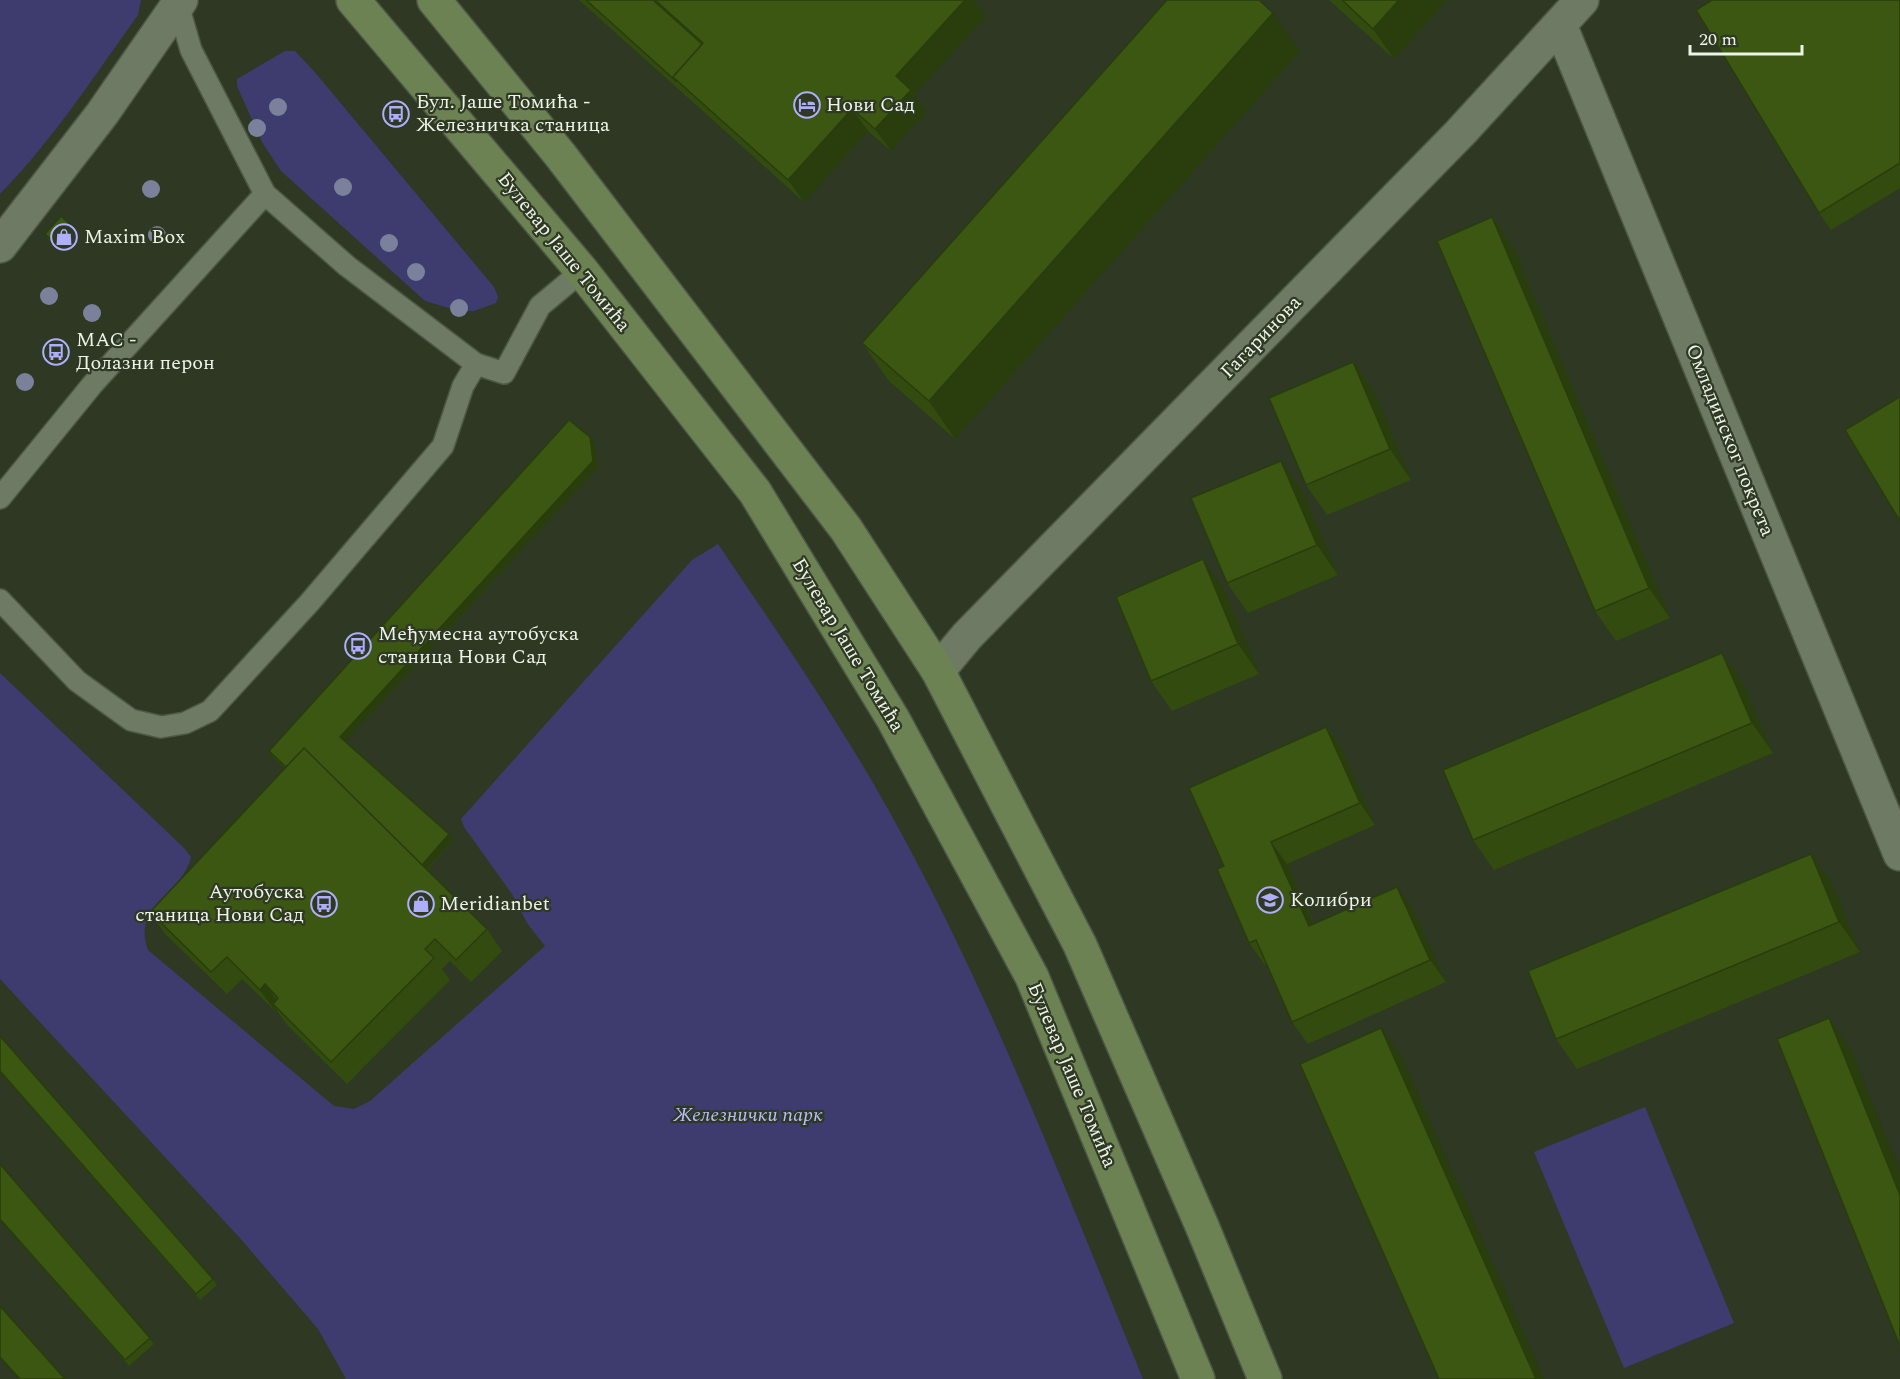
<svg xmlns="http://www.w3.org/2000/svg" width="1900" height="1379" font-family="Spectral,serif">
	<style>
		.green { fill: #3e3c6f }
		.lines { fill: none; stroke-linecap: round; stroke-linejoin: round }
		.service-casing { stroke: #4e5645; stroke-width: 24 }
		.minor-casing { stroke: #4e5645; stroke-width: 36 }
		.secondary-casing { stroke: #4e5645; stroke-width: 36 }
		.service { stroke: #6e7a63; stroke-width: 21 }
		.minor { stroke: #6e7a63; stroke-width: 33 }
		.secondary { stroke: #6d8253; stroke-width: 33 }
		.tree { fill: #7c819b }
		.wall { fill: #334b0f }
		.shaded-wall { fill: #293d0d }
		.building { fill: #3b5712; stroke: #293d0d; stroke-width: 1.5 }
		.labels { text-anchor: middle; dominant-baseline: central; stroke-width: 4.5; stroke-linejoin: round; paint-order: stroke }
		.poi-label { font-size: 20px; fill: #edf3e6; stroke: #2e3823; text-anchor: start }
		.street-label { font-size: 20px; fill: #edf3e6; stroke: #2e3823 }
		.park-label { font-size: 20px; font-style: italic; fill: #bbbcfe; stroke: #2e3823 }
	</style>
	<rect width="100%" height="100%" fill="#2e3823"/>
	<!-- green -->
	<path class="green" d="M 0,0 L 141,0 L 138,15 C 94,76 53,140 0,194 Z
		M 285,51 L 295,51 L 313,70 L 494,287 L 498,297 L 496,303 L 474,311 L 459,311 L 425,301 L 281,171 L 262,142 L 237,86 L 237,79 Z
		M 718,544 C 781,637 846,731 900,831 C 996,1007 1067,1194 1143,1379 L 346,1379 L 318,1329 L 239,1237 L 0,979 L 0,673 L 184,848 L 191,857 C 182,895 131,905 148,950 L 334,1106 L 354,1109 L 370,1101 L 545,946 L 527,923 L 512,894 L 464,827 L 461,819 L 692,560 Z
		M 1645,1107 L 1734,1323 L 1624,1368 L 1534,1152 Z"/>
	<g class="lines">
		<!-- service casing -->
		<g class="service-casing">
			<path id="service" d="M 178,5 L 191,50 L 265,194 L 347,266 L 476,364 L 504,373 L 540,306 L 582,271
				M 0,498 L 92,385 L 265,194
				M 0,600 L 77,681 L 131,720 L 161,727 L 185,723 L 210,711 L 310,602 L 443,446 L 463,386 L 476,364"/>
		</g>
		<!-- minor casing -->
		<g class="minor-casing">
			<path id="minor" d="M 1560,25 L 1900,854
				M 0,246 L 102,114 L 181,0
				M 938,671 L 967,636 L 1460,133 L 1582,0"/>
		</g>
		<!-- secondary casing -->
		<g class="secondary-casing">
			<path id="secondary" d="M 353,0 L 582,271 L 755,492 L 893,719 L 1032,977 L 1198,1379
				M 434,0 L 561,156 L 846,529 L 938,671 L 1080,945 L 1202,1226 L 1265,1379"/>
		</g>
		<!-- service -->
		<use href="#service" class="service"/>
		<!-- minor -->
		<use href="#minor" class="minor"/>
		<!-- secondary -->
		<use href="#secondary" class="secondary"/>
	</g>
	<!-- trees -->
	<g class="tree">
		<circle cx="278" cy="107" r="9"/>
		<circle cx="257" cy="128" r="9"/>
		<circle cx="343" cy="187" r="9"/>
		<circle cx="151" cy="189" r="9"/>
		<circle cx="157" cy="235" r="9"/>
		<circle cx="389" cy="243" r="9"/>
		<circle cx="416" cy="272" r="9"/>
		<circle cx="49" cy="296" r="9"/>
		<circle cx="459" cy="308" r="9"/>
		<circle cx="92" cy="313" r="9"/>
		<circle cx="25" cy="382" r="9"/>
	</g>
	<!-- wall -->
	<path class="wall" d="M 579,0 L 974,0 L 986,16 L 914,95 L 926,112 L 891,151 L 868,131 L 804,202 Z
		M 1329,0 L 1447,0 L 1394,59 Z
		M 1900,0 L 1900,188 L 1831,230 L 1819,213 Z
		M 1300,51 L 955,439 L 889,381 L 862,343 Z
		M 1492,217 L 1513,247 L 1670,618 L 1616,641 L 1595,611 Z
		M 45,234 L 78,234 L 62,251 L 49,240 Z
		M 1353,362 L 1374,392 L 1411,480 L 1327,515 L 1306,485 Z
		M 590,437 L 594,443 L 598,467 L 345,742 L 449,834 L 453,840 L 427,870 L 487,929 L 502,951 L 471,982 L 450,961 L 442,969 L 450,980 L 347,1084 L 288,1026 L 277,1011 L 276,1012 L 242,979 L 227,994 L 165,934 L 150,912 L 285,768 L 273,757 L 269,751 Z
		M 1281,461 L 1302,491 L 1338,575 L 1248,613 L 1227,583 Z
		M 1224,590 L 1259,674 L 1172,711 L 1151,681 Z
		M 1722,653 L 1743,684 L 1773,753 L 1494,870 L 1473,840 Z
		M 1326,727 L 1342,749 L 1375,825 L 1287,864 L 1314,924 L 1413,909 L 1446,982 L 1308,1044 L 1292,1022 L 1267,964 L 1265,965 L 1249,943 L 1224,866 Z
		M 1811,854 L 1832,884 L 1860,952 L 1577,1069 L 1556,1039 Z
		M 0,1036 L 213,1279 L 217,1285 L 200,1300 L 0,1072 Z
		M 0,1164 L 154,1344 L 129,1366 L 0,1220 Z
		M 0,1306 L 65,1379 L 19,1379 L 0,1358 Z"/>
	<!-- shaded-wall -->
	<path class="shaded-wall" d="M 965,0 L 974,0 L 986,16 L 914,95 L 926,112 L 891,151 L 875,129 L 896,76 Z
		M 1399,0 L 1447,0 L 1394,59 L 1373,29 Z
		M 1273,13 L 1300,51 L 955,439 L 929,401 Z
		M 852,109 L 868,131 L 804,202 L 788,180 Z
		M 1492,217 L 1513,247 L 1670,618 L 1649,588 Z
		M 74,228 L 78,234 L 62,251 L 58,245 Z
		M 1353,362 L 1374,392 L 1411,480 L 1390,449 Z
		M 590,437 L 594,443 L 598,467 L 344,743 L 340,737 Z
		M 1281,461 L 1302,491 L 1338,575 L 1317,545 Z
		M 1203,559 L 1224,590 L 1259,674 L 1238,644 Z
		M 1722,653 L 1743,684 L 1773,753 L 1752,723 Z
		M 1326,727 L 1342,749 L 1375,825 L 1360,803 Z
		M 449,834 L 453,840 L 423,873 L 419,867 Z
		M 1271,842 L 1287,864 L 1324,948 L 1309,926 Z
		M 1811,854 L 1832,884 L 1860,952 L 1839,922 Z
		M 1397,887 L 1413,909 L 1446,982 L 1430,960 Z
		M 265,984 L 281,1006 L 273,1004 L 277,1011 L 276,1012 L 260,990 Z
		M 1829,1018 L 1850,1048 L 1900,1172 L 1900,1195 Z
		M 1381,1028 L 1402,1058 L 1544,1379 L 1536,1379 Z"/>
	<!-- building -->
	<path class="building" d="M 586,0 L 653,0 L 702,44 L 673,77 L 677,82 Z
		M 655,0 L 965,0 L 896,76 L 911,90 L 875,129 L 852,109 L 788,180 L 673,77 L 703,43 Z
		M 1167,0 L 1259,0 L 1273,13 L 929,401 L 862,343 Z
		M 1342,0 L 1399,0 L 1373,29 Z
		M 1712,0 L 1900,0 L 1900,163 L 1819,213 L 1696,10 Z
		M 61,216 L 74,228 L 58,245 L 45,234 Z
		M 1492,217 L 1649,588 L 1595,611 L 1437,241 Z
		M 1353,362 L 1390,449 L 1306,485 L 1269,398 Z
		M 1900,397 L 1900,521 L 1845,430 Z
		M 569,420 L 590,437 L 593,461 L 340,737 L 449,834 L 422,865 L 304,748 L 286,767 L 269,751 Z
		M 1281,461 L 1317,545 L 1227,583 L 1191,498 Z
		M 1203,559 L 1238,644 L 1151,681 L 1116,597 Z
		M 1722,653 L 1752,723 L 1473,840 L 1443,770 Z
		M 1326,727 L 1360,803 L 1271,842 L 1309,926 L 1397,887 L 1430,960 L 1292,1022 L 1256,940 L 1249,943 L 1217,869 L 1224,866 L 1189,788 Z
		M 304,748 L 487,929 L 456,960 L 435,939 L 425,949 L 434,958 L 331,1062 L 273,1004 L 278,998 L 265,984 L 260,990 L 227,957 L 211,972 L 150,912 Z
		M 1811,854 L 1839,922 L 1556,1039 L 1528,971 Z
		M 1829,1018 L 1900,1195 L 1900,1346 L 1777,1039 Z
		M 1381,1028 L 1536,1379 L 1439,1379 L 1300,1064 Z
		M 0,1036 L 213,1279 L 196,1294 L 0,1071 Z
		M 0,1164 L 150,1338 L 125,1360 L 0,1219 Z
		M 0,1306 L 65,1379 L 20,1379 L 0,1357 Z"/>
	<!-- icons -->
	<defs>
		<g id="hotel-ring" transform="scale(1.35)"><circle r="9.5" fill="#2e3823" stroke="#aeaefa" stroke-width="1.5"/><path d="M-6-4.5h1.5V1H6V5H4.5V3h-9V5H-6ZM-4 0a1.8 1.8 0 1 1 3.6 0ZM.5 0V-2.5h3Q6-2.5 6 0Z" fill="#aeaefa"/></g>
		<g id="bus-ring" transform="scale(1.35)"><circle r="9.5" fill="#2e3823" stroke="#aeaefa" stroke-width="1.5"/><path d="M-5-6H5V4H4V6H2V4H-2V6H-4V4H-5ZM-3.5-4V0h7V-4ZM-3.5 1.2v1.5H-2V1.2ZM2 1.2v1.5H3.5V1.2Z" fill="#aeaefa"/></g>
		<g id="shop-ring" transform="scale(1.35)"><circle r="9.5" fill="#2e3823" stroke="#aeaefa" stroke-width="1.5"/><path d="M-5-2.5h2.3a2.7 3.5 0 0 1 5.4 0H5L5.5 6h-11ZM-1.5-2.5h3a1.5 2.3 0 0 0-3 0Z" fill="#aeaefa"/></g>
		<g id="school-ring" transform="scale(1.35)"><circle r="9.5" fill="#2e3823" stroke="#aeaefa" stroke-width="1.5"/><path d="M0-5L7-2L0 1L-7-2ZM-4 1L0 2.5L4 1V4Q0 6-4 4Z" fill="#aeaefa"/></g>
	</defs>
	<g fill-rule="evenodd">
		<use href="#hotel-ring" x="807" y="105"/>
		<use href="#bus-ring" x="396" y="114"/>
		<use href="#shop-ring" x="64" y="237"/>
		<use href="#bus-ring" x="56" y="352"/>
		<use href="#bus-ring" x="358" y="646"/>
		<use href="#school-ring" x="1270" y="900"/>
		<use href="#bus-ring" x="324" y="904"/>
		<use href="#shop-ring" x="421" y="904"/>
	</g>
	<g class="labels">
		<!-- poi labels -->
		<g class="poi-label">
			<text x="416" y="102">Бул. Јаше Томића -<tspan x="416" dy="23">Железничка станица</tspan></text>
			<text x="826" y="105">Нови Сад</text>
			<text x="84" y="237">Maxim Box</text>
			<text x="76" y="340">МАС -<tspan x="76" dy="23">Долазни перон</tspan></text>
			<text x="378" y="634">Међумесна аутобуска<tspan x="378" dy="23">станица Нови Сад</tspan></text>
			<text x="304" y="892" text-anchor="end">Аутобуска<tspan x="304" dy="23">станица Нови Сад</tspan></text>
			<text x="1290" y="900">Колибри</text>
			<text x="440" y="904">Meridianbet</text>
		</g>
		<!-- street labels -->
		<g class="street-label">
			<text transform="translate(564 252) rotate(51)">Булевар Јаше Томића</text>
			<text transform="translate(1261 337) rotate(-46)">Гагаринова</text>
			<text transform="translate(1730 440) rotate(68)">Омладинског покрета</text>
			<text transform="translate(848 645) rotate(59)">Булевар Јаше Томића</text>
			<text transform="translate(1072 1075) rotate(67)">Булевар Јаше Томића</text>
		</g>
		<!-- park labels -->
		<g class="park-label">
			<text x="748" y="1115">Железнички парк</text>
		</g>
	</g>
	<!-- scale -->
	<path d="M1690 45v9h112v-9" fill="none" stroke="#edf3e6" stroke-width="3"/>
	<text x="1699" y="45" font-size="18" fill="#edf3e6" stroke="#2e3823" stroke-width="4.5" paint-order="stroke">20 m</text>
</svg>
